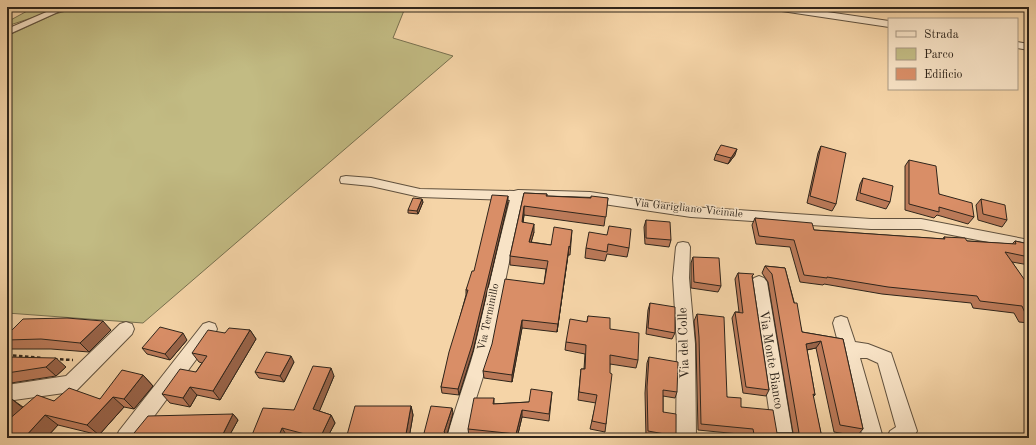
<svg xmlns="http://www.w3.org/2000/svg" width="1036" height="445" font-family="'Old Standard TT',serif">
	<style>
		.green { fill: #c2bb83; stroke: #78704f }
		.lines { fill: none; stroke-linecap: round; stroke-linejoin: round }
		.minor-casing { stroke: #60513e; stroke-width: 2 }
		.path { stroke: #2f251b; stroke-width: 2.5; stroke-dasharray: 3.5 2.5; stroke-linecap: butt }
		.minor { fill: #f8e3c6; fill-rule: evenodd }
		.wall { fill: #bb7a59; stroke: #2f251b }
		.shaded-wall { fill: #986348; stroke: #2f251b }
		.building { fill: #d98e67; stroke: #2f251b }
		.labels { text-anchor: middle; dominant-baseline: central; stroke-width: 3; stroke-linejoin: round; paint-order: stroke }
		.street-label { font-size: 11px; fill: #2f251b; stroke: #f8e3c6 }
		.near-street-label { font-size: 13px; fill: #2f251b; stroke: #f8e3c6 }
	</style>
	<rect width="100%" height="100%" fill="#f5d4a7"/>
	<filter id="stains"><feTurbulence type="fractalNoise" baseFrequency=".005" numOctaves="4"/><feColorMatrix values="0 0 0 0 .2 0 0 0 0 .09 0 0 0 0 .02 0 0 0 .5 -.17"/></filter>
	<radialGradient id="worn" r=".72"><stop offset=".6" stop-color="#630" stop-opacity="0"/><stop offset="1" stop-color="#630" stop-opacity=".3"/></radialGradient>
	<!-- green -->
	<path class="green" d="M 27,7 L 65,7 L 7,26 L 7,22 L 29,10 Z
		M 81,7 L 397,7 L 405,8 L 393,38 L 453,56 L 143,323 L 7,313 L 7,36 L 55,14 Z"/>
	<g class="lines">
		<!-- minor casing -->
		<g class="minor-casing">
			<path id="minor" d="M 58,7 L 69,7 L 7,35 L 7,29 Z
				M 771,7 L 793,7 L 889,21 L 889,27 L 775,10 Z
				M 1017,42 L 1029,44 L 1029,50 L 1017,48 Z
				M 346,176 L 371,178 L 420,189 L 514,191 L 518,190 L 590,192 L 691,207 L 871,219 L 921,219 L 1029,240 L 1029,250 L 921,229 L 871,229 L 691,217 L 590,202 L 523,200 L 508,267 L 491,352 L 473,408 L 467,438 L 447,438 C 455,408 466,380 474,351 C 486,300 497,250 510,200 L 420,197 L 371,186 L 341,183 L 340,180 L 341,177 Z
				M 683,242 L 688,243 L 690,247 L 689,278 L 695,344 L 696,438 L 676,438 L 677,344 L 673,278 L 676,247 L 678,243 Z
				M 759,276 L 764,278 L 767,282 L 793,438 L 773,438 L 751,282 L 754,278 Z
				M 841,316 L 847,318 L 855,342 L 868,344 L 891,353 L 917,431 L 913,438 L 887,438 L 890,431 L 896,427 L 878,363 L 867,358 L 860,358 L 883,438 L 863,438 L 833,323 L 835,318 Z
				M 126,322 L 132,324 L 134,329 L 132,334 L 77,390 L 71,392 L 7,401 L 7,385 L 66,376 L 120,324 Z
				M 209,322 L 215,324 L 217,329 L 215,334 L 138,438 L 116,438 L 119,431 L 203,324 Z"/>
		</g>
		<!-- path -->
		<path class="path" d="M 7,355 L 42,358
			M 54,359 L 73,360"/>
		<!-- minor -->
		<use href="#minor" class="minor"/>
	</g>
	<!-- wall -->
	<path class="wall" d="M 821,146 L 836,204 L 832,211 L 807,203 L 818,153 Z
		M 716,154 L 735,155 L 728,164 L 714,160 Z
		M 909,160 L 939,194 L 974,217 L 968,224 L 937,215 L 934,218 L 905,210 L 905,166 Z
		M 863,178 L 890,202 L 886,209 L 856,200 L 860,184 Z
		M 524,193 L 547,194 L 547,196 L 608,198 L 604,226 L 524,215 L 523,222 L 534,232 L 531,242 L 551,245 L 572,230 L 570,255 L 568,255 L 557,332 L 522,328 L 512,382 L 484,378 L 483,371 L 544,284 L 546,269 L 510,265 L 510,256 Z
		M 981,199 L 1007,220 L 1002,227 L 978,220 L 976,205 Z
		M 423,202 L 418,214 L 408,213 L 408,210 Z
		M 508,202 L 473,351 L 459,395 L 442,393 L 441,387 L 466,295 L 466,290 Z
		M 755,218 L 814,230 L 943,239 L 944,237 L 967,241 L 1012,244 L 1015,241 L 1029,244 L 1029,265 L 1012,262 L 1029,287 L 1029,323 L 1019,322 L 1014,313 L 973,308 L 971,303 L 882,294 L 824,284 L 823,285 L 800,282 L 790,247 L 756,244 L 752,225 Z
		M 646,220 L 671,240 L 669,247 L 645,244 L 644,227 Z
		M 607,235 L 629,248 L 627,257 L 607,254 L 605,261 L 585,258 L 586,248 Z
		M 693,257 L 721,286 L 718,292 L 691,288 L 691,263 Z
		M 765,266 L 785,268 L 802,332 L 843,339 L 863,429 L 857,436 L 834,432 L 816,348 L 807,350 L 815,395 L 813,397 L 822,438 L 749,438 L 749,435 L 698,430 L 696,344 L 694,321 L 697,314 L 727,397 L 741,407 L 777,433 L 793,433 L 768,282 L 762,273 Z
		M 738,273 L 752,276 L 769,390 L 766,396 L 743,393 L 732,318 L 735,312 L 739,312 L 735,279 Z
		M 650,303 L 675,333 L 672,339 L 646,334 L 648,310 Z
		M 588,316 L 610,329 L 638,360 L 636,368 L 610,364 L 606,424 L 605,432 L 590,429 L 596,403 L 578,400 L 581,369 L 584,369 L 585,354 L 565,350 L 566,342 L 587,322 Z
		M 111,330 L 89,352 L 51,349 L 12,349 L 7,345 L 7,335 Z
		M 250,330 L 256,339 L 220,400 L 197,395 L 190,407 L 170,403 L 162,394 L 196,372 L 202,363 L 199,362 L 192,353 L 225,333 Z
		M 187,340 L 170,360 L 147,354 L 142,348 Z
		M 7,357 L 66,367 L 56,376 L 11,383 L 7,383 Z
		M 649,357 L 677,392 L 675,398 L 663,396 L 663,412 L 676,436 L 675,438 L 654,438 L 646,437 L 645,393 L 647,363 Z
		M 294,362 L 284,382 L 259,378 L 255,372 Z
		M 143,375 L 153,386 L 134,409 L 124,407 L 99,435 L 58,425 L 46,438 L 7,438 L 9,397 L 23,407 L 54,401 L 100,399 Z
		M 334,376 L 319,411 L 331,415 L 335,423 L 327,438 L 296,438 L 287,436 L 286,438 L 254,438 L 252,435 L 294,410 Z
		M 552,392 L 549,421 L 522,417 L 517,438 L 486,438 L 469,436 L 468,429 L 494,398 L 494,404 L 529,402 Z
		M 411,406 L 413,415 L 409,438 L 348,438 L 347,435 Z
		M 453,413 L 447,434 L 451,438 L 423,438 L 423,437 Z
		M 233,414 L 238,420 L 228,438 L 130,438 Z"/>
	<!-- shaded-wall -->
	<path class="shaded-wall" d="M 737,149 L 735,155 L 728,164 L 731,158 Z
		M 508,196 L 508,202 L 473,351 L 459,395 L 458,389 Z
		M 422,199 L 423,202 L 418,214 L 417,211 Z
		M 524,206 L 524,215 L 522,230 L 522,222 Z
		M 534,224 L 534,232 L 529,250 L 529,242 Z
		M 569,246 L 568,255 L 557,332 L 558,324 Z
		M 522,320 L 522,328 L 512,382 L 512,375 Z
		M 103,321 L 111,330 L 89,352 L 80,343 Z
		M 250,330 L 256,339 L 220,400 L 213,391 Z
		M 183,333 L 187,340 L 170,360 L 165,354 Z
		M 821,341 L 816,348 L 801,351 L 806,344 Z
		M 291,356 L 294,362 L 284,382 L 280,376 Z
		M 56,358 L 66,367 L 56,376 L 46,367 Z
		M 331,368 L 334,376 L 317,417 L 313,409 Z
		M 143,375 L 153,386 L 134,409 L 124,399 Z
		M 190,387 L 197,395 L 190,407 L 183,398 Z
		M 9,397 L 23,408 L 7,431 L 7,400 Z
		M 113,397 L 124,407 L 99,435 L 87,425 Z
		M 411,406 L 413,415 L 409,438 L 407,438 L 406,434 Z
		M 452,408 L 453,413 L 446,438 L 444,432 Z
		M 522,410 L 522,417 L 517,438 L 516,438 L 516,434 Z
		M 233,414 L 238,420 L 228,438 L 221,438 Z
		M 45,415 L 58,425 L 46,438 L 24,438 Z
		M 331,415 L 335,423 L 327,438 L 320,438 Z
		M 282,428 L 287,436 L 286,438 L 278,438 Z
		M 9,433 L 17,438 L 7,438 L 7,436 Z
		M 181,435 L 183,438 L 178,438 Z"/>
	<!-- building -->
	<path class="building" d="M 721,145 L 737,149 L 731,158 L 716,154 Z
		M 821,146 L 846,153 L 836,204 L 810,196 Z
		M 909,160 L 936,166 L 939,194 L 972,203 L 974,217 L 939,207 L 939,212 L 909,204 Z
		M 863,178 L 893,186 L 890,202 L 860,193 Z
		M 524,193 L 547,194 L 546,196 L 591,198 L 591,196 L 608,198 L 606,217 L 524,206 L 522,222 L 534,224 L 529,242 L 551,245 L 554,227 L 572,230 L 570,247 L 569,246 L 558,324 L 522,320 L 512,375 L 483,371 L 492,344 L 505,279 L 544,284 L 548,261 L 510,256 Z
		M 492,195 L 508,196 L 472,345 L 458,389 L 441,387 L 449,352 L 468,290 L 466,290 L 472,271 L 474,271 Z
		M 413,198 L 422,199 L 417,211 L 408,210 Z
		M 981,199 L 1005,205 L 1007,220 L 983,214 Z
		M 755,218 L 812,223 L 814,230 L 945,239 L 944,237 L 965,238 L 967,241 L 1016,244 L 1015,241 L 1029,244 L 1029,257 L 1005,252 L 1024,279 L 1029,287 L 1029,315 L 1026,315 L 1022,306 L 980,301 L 977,296 L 888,287 L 827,277 L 827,278 L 804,275 L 794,240 L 759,236 Z
		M 646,220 L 670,222 L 671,240 L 646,238 Z
		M 609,226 L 631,229 L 629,248 L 608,244 L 607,252 L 586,248 L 589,232 L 607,235 Z
		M 693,257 L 719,258 L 721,286 L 694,282 Z
		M 765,266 L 785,268 L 794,303 L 797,303 L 802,332 L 843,339 L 863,429 L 840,425 L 821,341 L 806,344 L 815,395 L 813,394 L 822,438 L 786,438 L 754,434 L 753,429 L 701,424 L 699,337 L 697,314 L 724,317 L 727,397 L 741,398 L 741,407 L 773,410 L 777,433 L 799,433 L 772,274 Z
		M 738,273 L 754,274 L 752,276 L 769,390 L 746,387 L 735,312 L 743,313 Z
		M 650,303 L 675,307 L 675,333 L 648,328 Z
		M 588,316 L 610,318 L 610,329 L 639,333 L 638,360 L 610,355 L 610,373 L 612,374 L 606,424 L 592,421 L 597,395 L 579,392 L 581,369 L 585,369 L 586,345 L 566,342 L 570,319 L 587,322 Z
		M 67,318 L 103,321 L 80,343 L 41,339 L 7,340 L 7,335 L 23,319 Z
		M 160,327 L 183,333 L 165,354 L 142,348 Z
		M 229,328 L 250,330 L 213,391 L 190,387 L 183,398 L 162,394 L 180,369 L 196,372 L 207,356 L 192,353 L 208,330 L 225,333 Z
		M 266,352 L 291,356 L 280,376 L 255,372 Z
		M 7,357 L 56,358 L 46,367 L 7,373 Z
		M 649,357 L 678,362 L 677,392 L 663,390 L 663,412 L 676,414 L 676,436 L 648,431 L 647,387 Z
		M 313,366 L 331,368 L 313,409 L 331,415 L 320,438 L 282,428 L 278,438 L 270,438 L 252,435 L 263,408 L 294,410 Z
		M 122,370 L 143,375 L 124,399 L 113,397 L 87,425 L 45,415 L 24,438 L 9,433 L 7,436 L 7,421 L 37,395 L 54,401 L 69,388 L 100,399 Z
		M 531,389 L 552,392 L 549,414 L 522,410 L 516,434 L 468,429 L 474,398 L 494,398 L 493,404 L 529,402 Z
		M 355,406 L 411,406 L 406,434 L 347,435 Z
		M 431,406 L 452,408 L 444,432 L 446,434 L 450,434 L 450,438 L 439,438 L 423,437 Z
		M 233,414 L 221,438 L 200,438 L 181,435 L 178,438 L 130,438 L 148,416 Z"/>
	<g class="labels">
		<!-- street labels -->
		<g class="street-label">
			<text transform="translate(688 209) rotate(6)">Via Garigliano Vicinale</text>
			<text transform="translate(489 317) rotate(-78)">Via Terminillo</text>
		</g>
		<!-- near-street labels -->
		<g class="near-street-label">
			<text transform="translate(684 343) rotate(-92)">Via del Colle</text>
			<text transform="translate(771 360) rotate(81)">Via Monte Bianco</text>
		</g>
	</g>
	<!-- margin -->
	<rect width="1036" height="445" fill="none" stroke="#f5d4a7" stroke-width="24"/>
	<rect x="8" y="8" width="1020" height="429" fill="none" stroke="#2f251b" stroke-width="2"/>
	<rect x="12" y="12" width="1012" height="421" fill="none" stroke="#2f251b"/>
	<!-- legend -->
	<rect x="888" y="18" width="130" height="72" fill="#f8e3c6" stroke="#a89782"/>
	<rect x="896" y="31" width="20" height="6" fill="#f8e3c6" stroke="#a89782"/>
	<text x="924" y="38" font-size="12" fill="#2f251b">Strada</text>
	<rect x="896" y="48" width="20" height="12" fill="#c2bb83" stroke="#a89782"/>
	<text x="924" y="58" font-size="12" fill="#2f251b">Parco</text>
	<rect x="896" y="68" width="20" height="12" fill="#d98e67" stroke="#a89782"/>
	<text x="924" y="78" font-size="12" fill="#2f251b">Edificio</text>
	<rect width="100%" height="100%" filter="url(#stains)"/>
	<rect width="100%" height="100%" fill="url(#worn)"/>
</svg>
